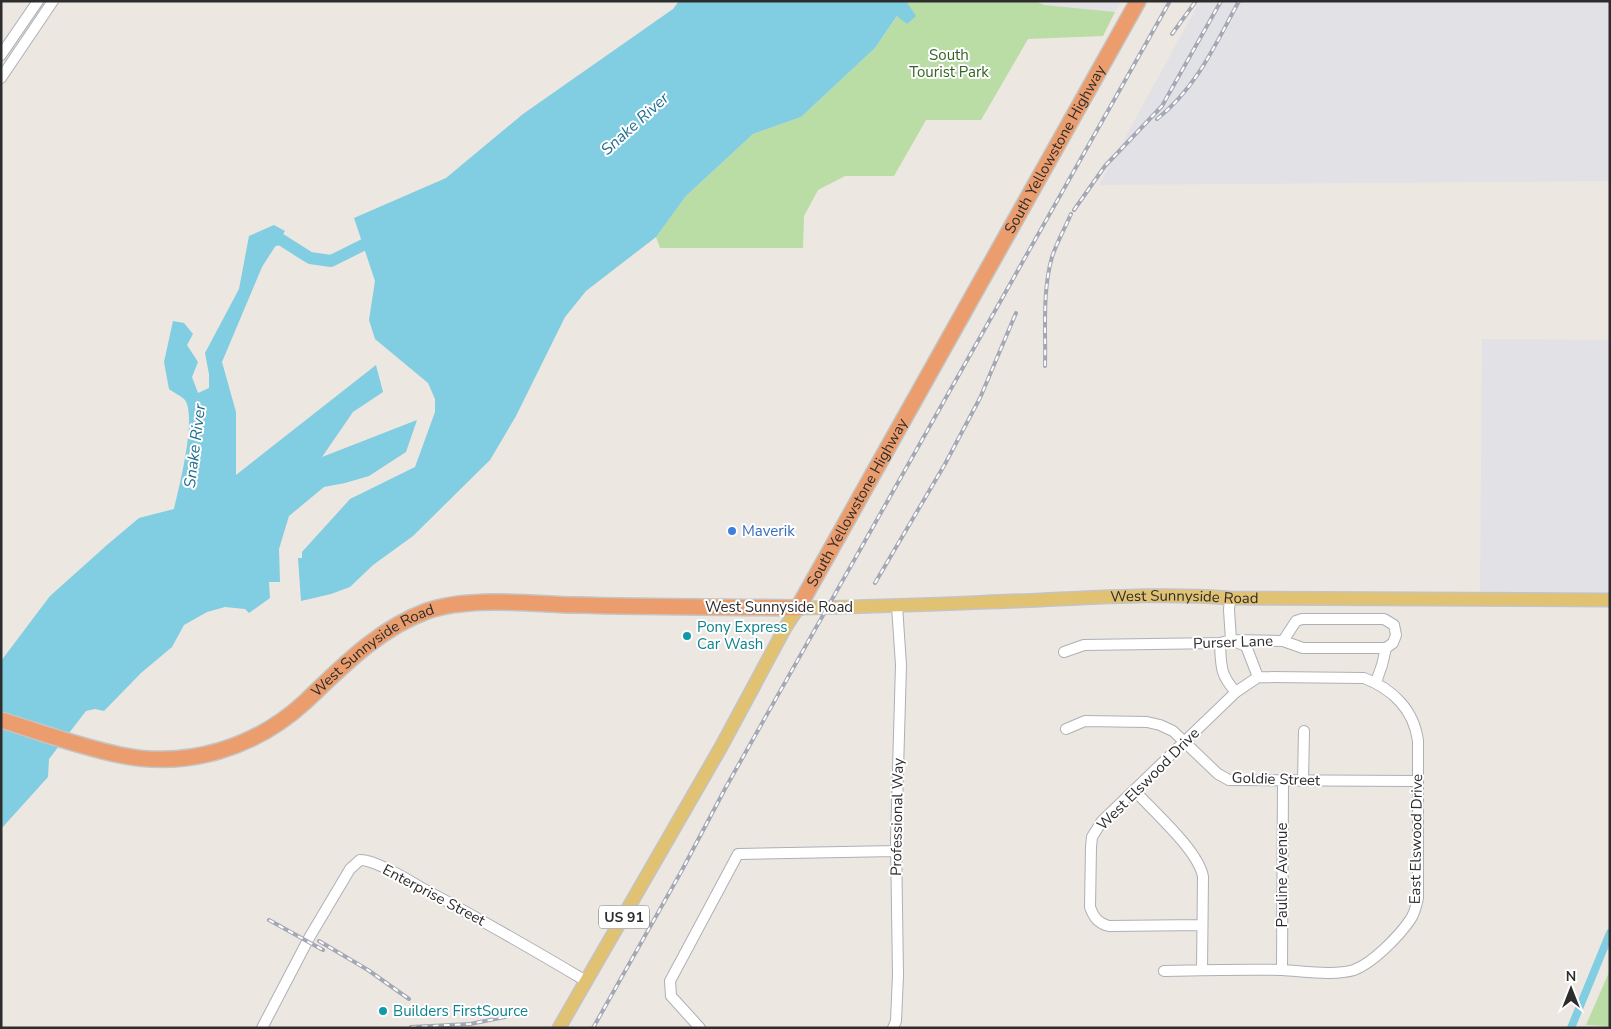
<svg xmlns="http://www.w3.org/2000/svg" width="1611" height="1029" font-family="'Nunito Sans',sans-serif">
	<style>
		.industrial { fill: #e2e1e6 }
		.green { fill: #badca5 }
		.water { fill: #81cde1 }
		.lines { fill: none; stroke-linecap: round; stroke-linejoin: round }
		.canal { stroke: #81cde1; stroke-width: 8 }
		.river { stroke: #81cde1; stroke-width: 12 }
		.minor-casing { stroke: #adb0b7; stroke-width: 12 }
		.major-casing { stroke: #c4c4c4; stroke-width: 15 }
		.highway-casing { stroke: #c4c4c4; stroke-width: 18 }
		.minor { stroke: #fff; stroke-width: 10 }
		.major { stroke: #e1c172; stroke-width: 12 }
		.highway { stroke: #ec9d6d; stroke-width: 15 }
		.rail-casing { stroke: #a4a7b4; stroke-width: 4 }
		.rail { stroke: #fff; stroke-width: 2; stroke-dasharray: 5.5; stroke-linecap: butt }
		.shop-dot { fill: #3f7fe0; stroke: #fff; stroke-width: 2 }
		.culture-dot { fill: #0f9aa8; stroke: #fff; stroke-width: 2 }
		.labels { text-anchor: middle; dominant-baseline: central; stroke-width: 4; stroke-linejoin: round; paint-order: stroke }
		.shield { fill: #fff; stroke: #6c6c6c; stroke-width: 1 }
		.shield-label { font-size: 14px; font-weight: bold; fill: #2d2d2d }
		.park-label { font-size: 15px; fill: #346324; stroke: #fff }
		.street-label { font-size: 15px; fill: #2d2d2d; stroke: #fff }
		.shop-label { font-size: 15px; fill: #366cbe; stroke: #fff; text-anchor: start }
		.culture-label { font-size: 15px; fill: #0d838f; stroke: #fff; text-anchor: start }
		.water-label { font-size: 16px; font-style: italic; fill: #1e6e8f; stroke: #fff }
	</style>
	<rect width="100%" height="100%" fill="#ece7e1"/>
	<!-- industrial -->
	<path class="industrial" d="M 1035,1 L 1121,1 L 1115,12 L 1043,5 Z
		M 1200,1 L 1610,1 L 1610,181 L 1099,185 Z
		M 1482,339 L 1610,340 L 1610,600 L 1480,599 Z"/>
	<!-- green -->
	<path class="green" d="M 906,1 L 1035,1 L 1044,5 L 1115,12 L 1103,36 L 1028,39 L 981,120 L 926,120 L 894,176 L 845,176 L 818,190 L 804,216 L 803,248 L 660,248 L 656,237 L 686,196 L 753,134 L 801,117 L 875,48 L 898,15 L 907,24 Z
		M 1610,970 L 1610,1026 L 1586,1025 Z"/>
	<!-- water -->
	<path class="water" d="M 679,1 L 906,1 L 916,16 L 907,24 L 897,16 L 875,48 L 801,117 L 753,134 L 686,196 L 656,237 L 586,291 L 565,317 L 516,416 L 490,460 L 413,536 L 373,565 L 350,587 L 331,594 L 301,601 L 298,558 L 302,558 L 302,552 L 350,499 L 415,467 L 435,412 L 435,399 L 428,383 L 375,339 L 369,320 L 375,281 L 354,218 L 446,178 L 523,114 L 673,9 Z
		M 274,225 L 285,231 L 262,267 L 222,362 L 236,412 L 236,475 L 376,365 L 383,392 L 353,412 L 322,457 L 417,420 L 406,452 L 369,476 L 345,483 L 324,487 L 289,516 L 279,549 L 280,582 L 269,582 L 270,598 L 249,613 L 245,609 L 225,607 L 207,612 L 184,625 L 172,647 L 141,673 L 104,711 L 95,709 L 86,711 L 49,759 L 48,777 L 1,829 L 1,661 L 50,596 L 107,545 L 139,518 L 174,509 C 179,487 197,418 185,400 C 181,396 173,392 169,389 L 164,362 L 173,321 L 184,323 L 193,334 L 187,345 L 198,362 L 192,377 L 198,393 L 209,388 L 209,374 L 205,353 L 239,289 L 249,236 Z"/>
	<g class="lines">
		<!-- canal -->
		<path class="canal" d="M 1571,1028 L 1610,933"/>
		<!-- river -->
		<path class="river" d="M 263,243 L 280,239 L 310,258 L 331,261 L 363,245 L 380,241"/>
		<!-- minor casing -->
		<g class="minor-casing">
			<path id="minor" d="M 1,55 L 38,1
				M 1,78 L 53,1
				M 1230,598 L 1229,610 L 1231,640 L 1246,646 L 1258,677
				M 1283,641 L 1296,621 L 1302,619 L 1384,619 L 1394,625 L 1396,635 L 1393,643 L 1386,648
				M 1220,643 C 1221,666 1220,675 1236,692
				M 1064,652 L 1084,645 L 1220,643 L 1231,640 L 1283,641 L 1303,648 L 1386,648
				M 1376,682 L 1382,665 L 1386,648
				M 1066,729 L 1085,721 L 1147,722 L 1160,725 L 1173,731 L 1218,774 L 1229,780 L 1417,781
				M 1303,781 L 1304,731
				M 1134,790 C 1153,811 1199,851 1203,877 L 1202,970
				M 1282,970 L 1283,781
				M 1164,971 C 1203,970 1243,969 1282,970 C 1303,971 1334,976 1354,970 C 1373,963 1399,936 1410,920 C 1415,913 1416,906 1418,898 L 1418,741 C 1414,710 1393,689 1364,678 L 1258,677 L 1236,692 L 1102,821 L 1092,837 L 1091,847 L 1090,907 C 1094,918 1098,923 1109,926 L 1202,925
				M 262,1028 L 309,938 L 350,869 L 360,860 C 376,860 408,880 422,888 C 478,918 532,949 586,981
				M 700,1028 L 671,996 L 670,981 L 738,854 L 896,851
				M 893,1028 L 896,1021 L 898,975 L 896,840 L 901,665 L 897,606"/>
		</g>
		<!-- major casing -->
		<g class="major-casing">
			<g id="major">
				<path id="s1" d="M 559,1028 L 721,747 L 785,628 L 798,608 C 879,607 960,603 1041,600 C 1104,597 1168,593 1230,598 L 1610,600"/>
			</g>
		</g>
		<!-- highway casing -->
		<g class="highway-casing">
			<g id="highway">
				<path id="s2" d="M 1,720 C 40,732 80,747 120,755 C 187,769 255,748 305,702 C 342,667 378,629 427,611 C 469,596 532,604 576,605 C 650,607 724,607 798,608 L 1138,1"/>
			</g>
		</g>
		<!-- minor -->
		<use href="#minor" class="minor"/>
		<!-- major -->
		<use href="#major" class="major"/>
		<!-- highway -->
		<use href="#highway" class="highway"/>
		<!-- rail casing -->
		<g class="rail-casing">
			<path id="rail" d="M 1172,34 L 1196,1
				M 1157,119 C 1197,87 1215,45 1239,1
				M 1074,210 L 1105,166 L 1162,106 L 1221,1
				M 1045,366 C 1046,331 1042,292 1052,257 C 1057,242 1065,228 1071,214
				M 875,583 L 945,464 L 980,398 L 1016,313
				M 269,920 L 323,950
				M 319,941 L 368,970 L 409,999
				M 411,1027 L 470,1024 L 505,1017
				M 593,1028 L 681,872 L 726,787 L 1170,1"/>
		</g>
		<!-- rail -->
		<use href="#rail" class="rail"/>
	</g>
	<!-- markers -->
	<circle class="shop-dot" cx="732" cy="531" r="5"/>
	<g class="culture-dot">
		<circle cx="687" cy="636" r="5"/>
		<circle cx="383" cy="1011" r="5"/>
	</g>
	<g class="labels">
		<!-- shield labels -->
		<rect class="shield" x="599" y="905.5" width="50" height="23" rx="4"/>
		<g class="shield-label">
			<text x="624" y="917">US 91</text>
		</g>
		<!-- park labels -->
		<g class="park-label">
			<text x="949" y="55">South<tspan x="949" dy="17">Tourist Park</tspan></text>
		</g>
		<!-- street labels -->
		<g class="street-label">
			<text stroke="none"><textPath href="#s2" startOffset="1375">South Yellowstone Highway</textPath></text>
			<text stroke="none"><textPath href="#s2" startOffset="970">South Yellowstone Highway</textPath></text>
			<text stroke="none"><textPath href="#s1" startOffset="870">West Sunnyside Road</textPath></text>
			<text x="779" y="607">West Sunnyside Road</text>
			<text transform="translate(1233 642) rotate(-2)">Purser Lane</text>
			<text stroke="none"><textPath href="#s2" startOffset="410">West Sunnyside Road</textPath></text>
			<text transform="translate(1148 779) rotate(-45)">West Elswood Drive</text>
			<text transform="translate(1276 779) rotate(2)">Goldie Street</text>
			<text transform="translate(897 817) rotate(-89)">Professional Way</text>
			<text transform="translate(1416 839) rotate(-89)">East Elswood Drive</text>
			<text transform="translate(1282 875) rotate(-90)">Pauline Avenue</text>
			<text transform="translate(434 895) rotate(28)">Enterprise Street</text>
		</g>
		<!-- shop labels -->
		<g class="shop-label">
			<text x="742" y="531">Maverik</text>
		</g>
		<!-- culture labels -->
		<g class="culture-label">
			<text x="697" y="627">Pony Express<tspan x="697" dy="17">Car Wash</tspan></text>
			<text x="393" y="1011">Builders FirstSource</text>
		</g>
		<!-- water labels -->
		<g class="water-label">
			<text transform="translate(635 124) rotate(-42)">Snake River</text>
			<text transform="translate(195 446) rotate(-83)">Snake River</text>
		</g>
	</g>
	<!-- border -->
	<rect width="1611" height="1029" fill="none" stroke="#2d2d2d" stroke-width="5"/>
	<!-- north arrow -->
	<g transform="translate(1571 989)" stroke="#ffffff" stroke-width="4" paint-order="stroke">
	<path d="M0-4L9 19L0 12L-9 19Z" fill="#2d2d2d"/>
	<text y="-8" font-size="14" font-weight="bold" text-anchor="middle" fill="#2d2d2d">N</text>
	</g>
</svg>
